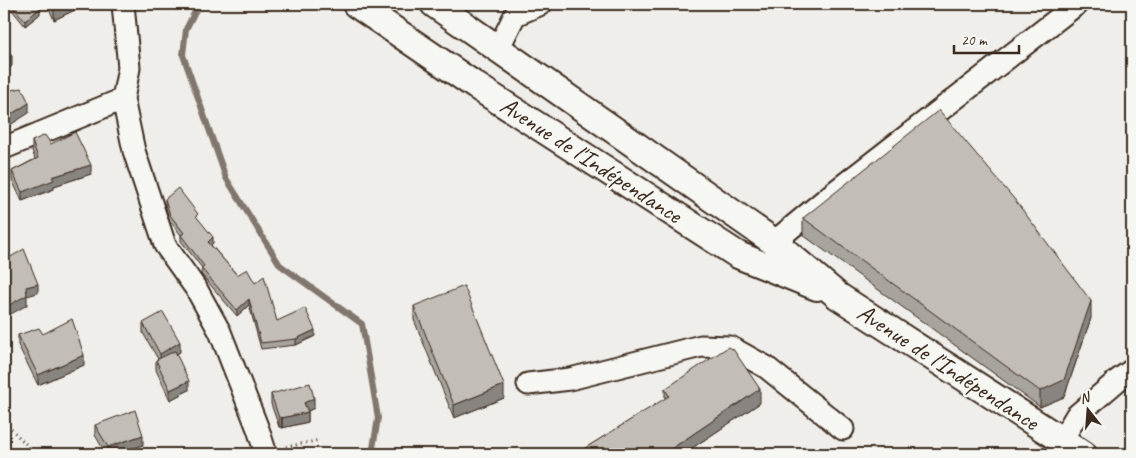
<svg xmlns="http://www.w3.org/2000/svg" width="1136" height="458" font-family="Caveat,sans-serif">
	<style>
		.lines { fill: none; stroke-linecap: round; stroke-linejoin: round }
		.stream { stroke: #81766d; stroke-width: 6 }
		.minor-casing { stroke: #3b2a1e; stroke-width: 25 }
		.major-casing { stroke: #3b2a1e; stroke-width: 30 }
		.path { stroke: #3b2a1e; stroke-width: 3; stroke-dasharray: 1 4; stroke-linecap: butt }
		.minor { stroke: #f6f6f2; stroke-width: 21 }
		.major { stroke: #f6f6f2; stroke-width: 26 }
		.wall { fill: #a7a39d; stroke: #3b2a1e }
		.shaded-wall { fill: #888480; stroke: #3b2a1e }
		.building { fill: #c2bdb7; stroke: #3b2a1e }
		.labels { text-anchor: middle; dominant-baseline: central; stroke-width: 5; stroke-linejoin: round; paint-order: stroke }
		.street-label { font-size: 25px; fill: #3b2a1e; stroke: #f6f6f2 }
	</style>
	<rect width="100%" height="100%" fill="#efeeea"/>
	<filter id="ink" filterUnits="userSpaceOnUse"><feTurbulence type="fractalNoise" baseFrequency=".02" numOctaves="2"/><feDisplacementMap in="SourceGraphic" scale="10" xChannelSelector="R" yChannelSelector="G"/><feConvolveMatrix kernelMatrix="1 2 1 2 8 2 1 2 1" color-interpolation-filters="sRGB"/></filter>
	<g filter="url(#ink)">
		<g class="lines">
			<!-- stream -->
			<path class="stream" d="M 199,4 L 186,29 L 183,55 L 226,178 L 280,265 L 362,324 L 378,418 L 372,454"/>
			<!-- minor casing -->
			<g class="minor-casing">
				<path id="minor" d="M 123,4 L 129,68 L 123,99 L 134,151 L 165,245 L 197,290 L 220,332 L 258,429 L 266,454
					M 498,49 L 515,15 L 541,4
					M 4,148 L 123,99
					M 774,242 L 832,194 L 1077,4
					M 528,384 L 570,379 L 701,346 L 730,347 L 766,367 L 843,429
					M 1062,440 L 1076,416 L 1118,380 L 1132,370"/>
			</g>
			<!-- major casing -->
			<g class="major-casing">
				<path id="major" d="M 356,4 L 476,86 L 738,255 L 817,287
					M 434,4 L 774,242 L 838,296 L 1083,454"/>
			</g>
			<!-- path -->
			<path class="path" d="M 4,422 L 36,454
				M 286,447 L 320,440"/>
			<!-- minor -->
			<use href="#minor" class="minor"/>
			<!-- major -->
			<use href="#major" class="major"/>
		</g>
		<!-- wall -->
		<path class="wall" d="M 7,4 L 36,4 L 40,14 L 25,26 Z
			M 47,4 L 79,4 L 79,8 L 54,20 Z
			M 32,141 L 51,144 L 91,174 L 54,186 L 54,189 L 22,201 L 12,180 L 12,171 L 35,159 L 32,150 Z
			M 165,199 L 198,219 L 213,243 L 211,245 L 277,321 L 315,336 L 296,345 L 261,349 L 249,305 L 237,316 L 201,274 L 202,268 L 181,241 L 181,235 L 170,221 L 165,205 Z
			M 803,218 L 1091,318 L 1064,397 L 1040,407 L 803,235 Z
			M 414,306 L 504,398 L 454,418 L 414,320 Z
			M 143,323 L 180,352 L 176,354 L 189,390 L 170,400 L 156,370 L 156,360 L 158,359 L 143,333 Z
			M 43,334 L 84,365 L 38,385 L 18,345 L 18,335 Z
			M 665,389 L 760,403 L 683,454 L 582,454 L 582,450 L 665,399 Z
			M 271,394 L 314,408 L 308,411 L 308,422 L 282,428 L 282,427 L 279,427 L 271,404 Z
			M 95,425 L 143,445 L 117,454 L 106,454 L 95,435 Z"/>
		<!-- shaded-wall -->
		<path class="shaded-wall" d="M 67,4 L 79,4 L 79,8 L 54,20 L 54,10 Z
			M 40,8 L 40,14 L 25,26 L 25,21 Z
			M 12,56 L 12,66 L 4,73 L 4,63 Z
			M 29,103 L 29,113 L 4,129 L 4,119 Z
			M 91,165 L 91,174 L 54,186 L 54,189 L 22,201 L 22,192 L 52,177 Z
			M 213,237 L 213,243 L 208,248 L 208,242 Z
			M 38,284 L 38,293 L 27,296 L 27,305 L 4,318 L 4,308 L 26,287 Z
			M 249,299 L 249,305 L 237,316 L 237,310 Z
			M 1091,301 L 1091,318 L 1064,397 L 1040,407 L 1040,391 Z
			M 315,330 L 315,336 L 296,345 L 296,339 Z
			M 180,342 L 180,352 L 160,363 L 160,354 Z
			M 84,355 L 84,365 L 38,385 L 38,375 Z
			M 189,381 L 189,390 L 170,400 L 170,390 Z
			M 504,385 L 504,398 L 454,418 L 454,405 Z
			M 760,389 L 760,403 L 683,454 L 671,454 L 671,449 Z
			M 314,398 L 314,408 L 304,413 L 304,403 Z
			M 308,412 L 308,422 L 282,428 L 282,418 Z
			M 282,417 L 282,427 L 279,427 L 279,418 Z
			M 143,435 L 143,445 L 117,454 L 108,454 L 108,447 Z"/>
		<!-- building -->
		<path class="building" d="M 11,4 L 36,4 L 40,8 L 25,21 Z
			M 51,4 L 67,4 L 54,10 Z
			M 4,47 L 12,56 L 4,63 Z
			M 4,70 L 11,90 L 22,88 L 29,103 L 4,119 Z
			M 939,110 L 1015,200 L 1091,301 L 1064,380 L 1040,391 L 803,218 Z
			M 75,132 L 91,165 L 52,177 L 54,180 L 22,192 L 12,171 L 38,158 L 32,141 L 45,135 L 51,144 Z
			M 178,188 L 198,214 L 196,216 L 213,237 L 208,242 L 237,275 L 247,269 L 255,283 L 264,276 L 277,321 L 305,308 L 315,330 L 296,339 L 261,343 L 249,299 L 237,310 L 201,268 L 204,266 L 181,235 L 184,233 L 170,215 L 165,199 Z
			M 24,249 L 38,284 L 26,287 L 27,295 L 4,308 L 4,261 Z
			M 464,286 L 504,385 L 454,405 L 414,306 Z
			M 163,312 L 180,342 L 160,354 L 143,323 Z
			M 72,319 L 84,355 L 38,375 L 18,335 L 39,328 L 43,334 Z
			M 728,347 L 733,349 L 760,389 L 671,449 L 674,454 L 585,454 L 582,450 L 669,396 L 665,389 Z
			M 175,351 L 189,381 L 170,390 L 156,360 Z
			M 310,383 L 314,398 L 304,403 L 308,412 L 282,418 L 282,417 L 279,418 L 271,394 Z
			M 135,410 L 143,435 L 108,447 L 95,425 Z"/>
	</g>
	<g class="labels">
		<!-- street labels -->
		<g class="street-label">
			<text transform="translate(591 160) rotate(33)">Avenue de l'Indépendance</text>
			<text transform="translate(948 367) rotate(33)">Avenue de l'Indépendance</text>
		</g>
	</g>
	<!-- margin -->
	<rect width="1136" height="458" fill="none" stroke="#f6f6f2" stroke-width="20"/>
	<rect x="10" y="10" width="1116" height="438" fill="none" stroke="#3b2a1e" stroke-width="2" filter="url(#ink)"/>
	<!-- north arrow -->
	<g transform="translate(1088 410) rotate(343)" stroke="#f6f6f2" stroke-width="4" paint-order="stroke">
	<path d="M0-4L9 19L0 12L-9 19Z" fill="#3b2a1e"/>
	<text y="-8" font-size="14" font-weight="bold" text-anchor="middle" fill="#3b2a1e">N</text>
	</g>
	<!-- scale -->
	<path d="M954 45v8h65v-8" fill="none" stroke="#3b2a1e" stroke-width="2.5"/>
	<text x="961" y="45" font-size="15" fill="#3b2a1e" stroke="#f6f6f2" stroke-width="4" paint-order="stroke">20 m</text>
</svg>
